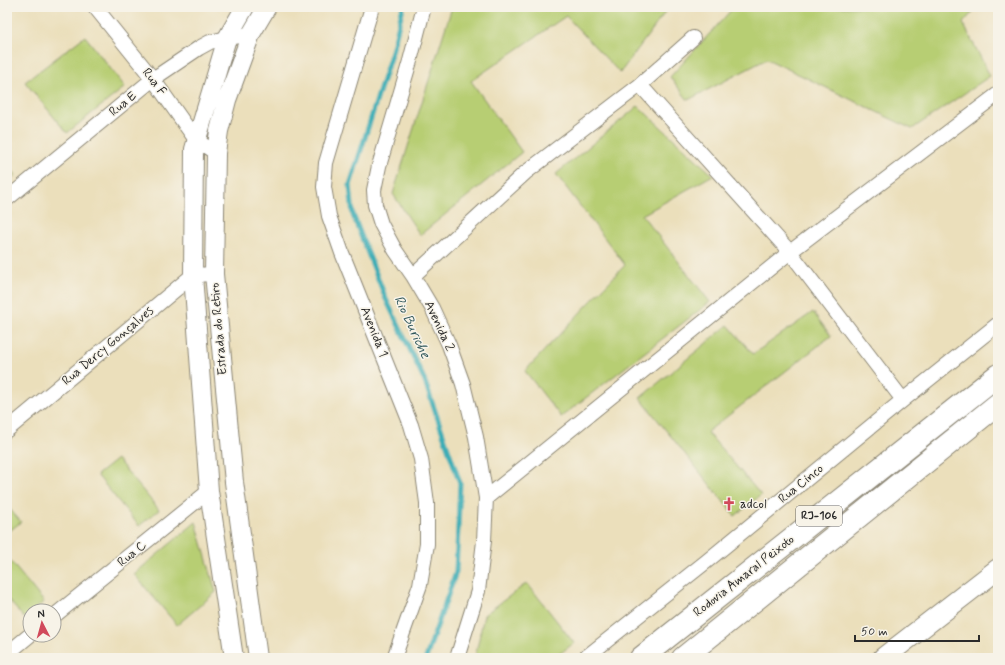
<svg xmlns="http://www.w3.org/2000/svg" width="1005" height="665" font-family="Mynerve,sans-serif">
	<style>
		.green { fill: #b7ce73; stroke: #717c4f }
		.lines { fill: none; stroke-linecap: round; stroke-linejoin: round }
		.stream { stroke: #3cadb6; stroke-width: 5 }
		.minor-casing { stroke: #8b8573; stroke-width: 16 }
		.tertiary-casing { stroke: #8b8573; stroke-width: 20 }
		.secondary-casing { stroke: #8b8573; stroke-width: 22 }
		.trunk-casing { stroke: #8b8573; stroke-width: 24 }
		.minor { stroke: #fff; stroke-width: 14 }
		.tertiary { stroke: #fff; stroke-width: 18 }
		.secondary { stroke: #fff; stroke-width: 20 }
		.trunk { stroke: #fff; stroke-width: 22 }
		.labels { text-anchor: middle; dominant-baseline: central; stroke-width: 3; stroke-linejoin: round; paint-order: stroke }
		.shield { fill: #f7f3e8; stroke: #686764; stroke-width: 1 }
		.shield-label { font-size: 12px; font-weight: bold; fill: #2b2b2b }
		.street-label { font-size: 13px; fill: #2b2b2b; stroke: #f7f3e8 }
		.poi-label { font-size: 13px; fill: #2b2b2b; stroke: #f7f3e8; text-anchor: start }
		.water-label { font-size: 14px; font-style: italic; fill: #31585c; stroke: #f7f3e8 }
	</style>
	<rect width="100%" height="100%" fill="#f7f3e8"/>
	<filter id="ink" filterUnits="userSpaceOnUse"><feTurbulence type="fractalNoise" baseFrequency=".025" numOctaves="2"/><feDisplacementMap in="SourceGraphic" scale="8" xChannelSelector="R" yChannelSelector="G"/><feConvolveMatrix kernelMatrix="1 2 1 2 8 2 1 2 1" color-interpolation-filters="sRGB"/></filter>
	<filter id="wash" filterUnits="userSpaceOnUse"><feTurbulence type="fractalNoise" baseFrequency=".012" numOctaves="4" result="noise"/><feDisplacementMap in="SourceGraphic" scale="16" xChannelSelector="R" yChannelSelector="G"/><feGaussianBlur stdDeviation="0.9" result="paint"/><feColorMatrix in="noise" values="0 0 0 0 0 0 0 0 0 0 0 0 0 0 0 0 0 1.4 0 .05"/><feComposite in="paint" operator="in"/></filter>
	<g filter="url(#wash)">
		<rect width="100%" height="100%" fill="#ebdfbb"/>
		<!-- green -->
		<path class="green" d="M 452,7 L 669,7 L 620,73 L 566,16 L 471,81 L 522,152 L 420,235 L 393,194 Z
			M 734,7 L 977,7 L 963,23 L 990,76 L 912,129 L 767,59 L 688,100 L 670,77 Z
			M 85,36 L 125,87 L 67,133 L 25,82 Z
			M 638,106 L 713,175 L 642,215 L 710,302 L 561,417 L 525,371 L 625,265 L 556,174 Z
			M 7,164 L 16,175 L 7,182 Z
			M 813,312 L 831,336 L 707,432 L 761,495 L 735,516 L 640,398 L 728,325 L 753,354 Z
			M 117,459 L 159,510 L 139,526 L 97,475 Z
			M 7,506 L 21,522 L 7,533 Z
			M 196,522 L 216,592 L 177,625 L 134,574 Z
			M 7,557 L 44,602 L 32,611 L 30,611 L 30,613 L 24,618 L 7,598 Z
			M 527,583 L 574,643 L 554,658 L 475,658 L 484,615 Z"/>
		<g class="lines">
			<!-- stream -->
			<path class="stream" d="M 403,7 L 393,48 L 350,185 L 353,215 L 386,299 L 424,379 L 460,483 L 456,572 L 426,658"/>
		</g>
	</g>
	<g filter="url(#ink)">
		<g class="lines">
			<!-- minor casing -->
			<g class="minor-casing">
				<path id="minor" d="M 95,7 L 153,79 L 196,140 L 216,153
					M 372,7 L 326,163 L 324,187 L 329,216 L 342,253 L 411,425 L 421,459 L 427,503 L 427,544 L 420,585 L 394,658
					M 424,7 L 410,61 L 379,166 L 374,190 L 375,205 L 381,224 L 395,250 L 413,276 L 432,308 L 449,345 L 463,384 L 476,437 L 486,498 L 484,541 L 478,591 L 457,658
					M 640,85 L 790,252 L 903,400
					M 7,199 L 153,79 L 199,48 L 210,42 L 227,38 L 251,34
					M 413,276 L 525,173 L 640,85 L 693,38
					M 7,430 L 193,275 L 214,274
					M 486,498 L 790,252 L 998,94
					M 54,616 L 209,491
					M 7,654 L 30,635
					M 585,658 L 707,561 L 903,400 L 998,324"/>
			</g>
			<!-- tertiary casing -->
			<g class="tertiary-casing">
				<path id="tertiary" d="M 234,658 L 209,491 L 193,275 L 194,149 L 227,38 L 245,7
					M 258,658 L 234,482 L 214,274 L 216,153 L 219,131 L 227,100 L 251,34 L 267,7"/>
			</g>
			<!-- secondary casing -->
			<g class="secondary-casing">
				<path id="secondary" d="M 883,658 L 998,569"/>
			</g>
			<!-- trunk casing -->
			<g class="trunk-casing">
				<path id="trunk" d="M 641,658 L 998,375
					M 683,658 L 998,404"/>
			</g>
			<!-- minor -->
			<use href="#minor" class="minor"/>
			<!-- tertiary -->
			<use href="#tertiary" class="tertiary"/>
			<!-- secondary -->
			<use href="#secondary" class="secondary"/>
			<!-- trunk -->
			<use href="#trunk" class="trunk"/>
		</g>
	</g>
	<!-- icons -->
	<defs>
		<g id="church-bare" transform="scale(1.08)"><path d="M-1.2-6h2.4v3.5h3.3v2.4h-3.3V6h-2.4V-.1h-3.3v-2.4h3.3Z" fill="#d1495b" stroke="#f7f3e8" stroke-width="2.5" paint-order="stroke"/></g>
	</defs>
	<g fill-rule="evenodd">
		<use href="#church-bare" x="729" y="504"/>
	</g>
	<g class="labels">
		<!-- shield labels -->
		<rect class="shield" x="796" y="506" width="46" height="20" rx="3"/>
		<g class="shield-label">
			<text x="819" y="516">RJ-106</text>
		</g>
		<!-- street labels -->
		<g class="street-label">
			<text transform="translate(154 82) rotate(53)">Rua F</text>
			<text transform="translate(123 104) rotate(-39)">Rua E</text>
			<text transform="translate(439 326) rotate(65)">Avenida 2</text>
			<text transform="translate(219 329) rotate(-95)">Estrada do Retiro</text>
			<text transform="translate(374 332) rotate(68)">Avenida 1</text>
			<text transform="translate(108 346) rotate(-40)">Rua Dercy Gonçalves</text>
			<text transform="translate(801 484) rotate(-39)">Rua Cinco</text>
			<text transform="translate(132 554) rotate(-39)">Rua C</text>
			<text transform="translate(744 576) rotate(-38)">Rodovia Amaral Peixoto</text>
		</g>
		<!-- poi labels -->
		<g class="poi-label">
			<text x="740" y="504">adcol</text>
		</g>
		<!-- water labels -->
		<g class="water-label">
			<text transform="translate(412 327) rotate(65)">Rio Buriche</text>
		</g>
	</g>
	<!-- margin -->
	<rect width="1005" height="665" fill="none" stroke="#f7f3e8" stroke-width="24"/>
	<!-- north arrow -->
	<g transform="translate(42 623) rotate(354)"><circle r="19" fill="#f7f3e8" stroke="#a5a39c"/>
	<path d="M0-3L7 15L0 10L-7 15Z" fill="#d1495b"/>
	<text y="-6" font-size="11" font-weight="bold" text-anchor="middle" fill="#2b2b2b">N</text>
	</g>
	<!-- scale -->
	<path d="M855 635v6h124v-6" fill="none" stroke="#2b2b2b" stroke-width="2"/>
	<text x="861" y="635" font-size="12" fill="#2b2b2b" stroke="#f7f3e8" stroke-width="3" paint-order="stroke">50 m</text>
</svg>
